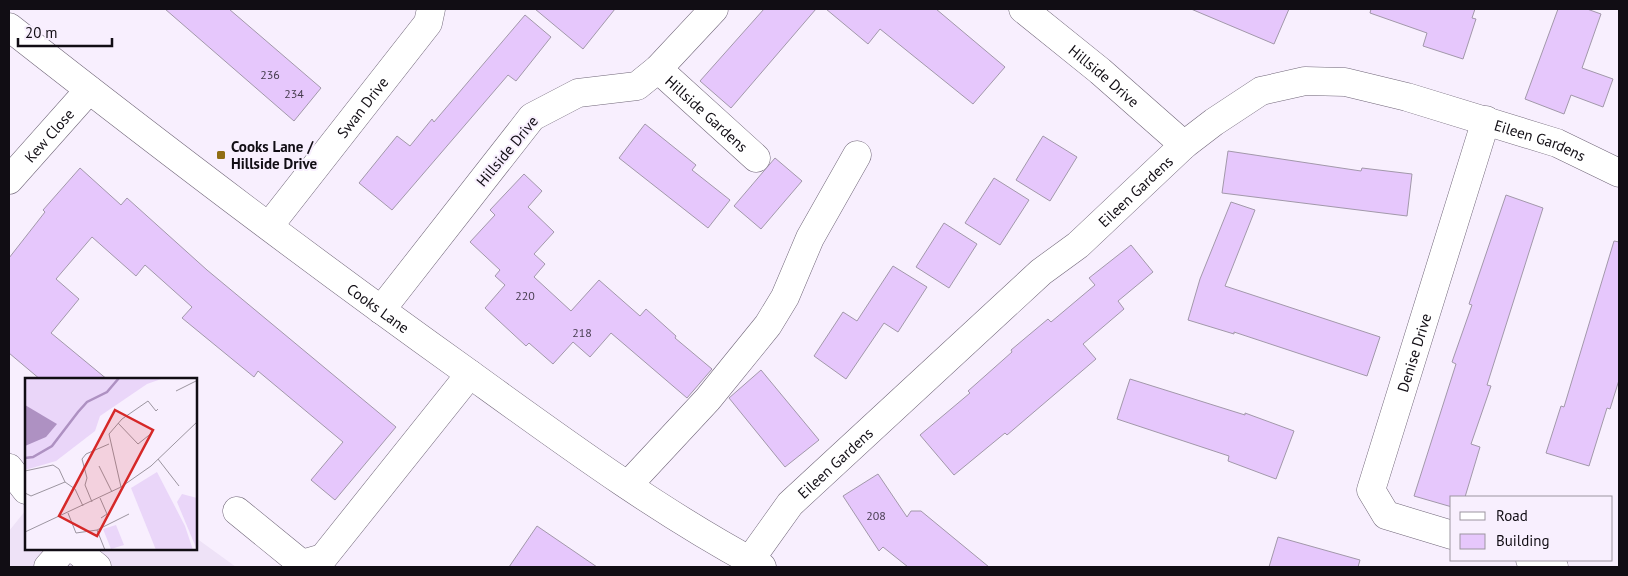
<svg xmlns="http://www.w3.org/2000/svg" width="1628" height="576" font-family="'PT Sans',sans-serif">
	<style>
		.built { fill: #eee2f7 }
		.building { fill: #e6c7fc; stroke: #a298aa }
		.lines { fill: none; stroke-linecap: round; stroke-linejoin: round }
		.minor-casing { stroke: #706678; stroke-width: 29 }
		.minor { stroke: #fff; stroke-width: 28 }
		.poi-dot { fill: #916e14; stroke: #f8effe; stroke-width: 2 }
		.labels { text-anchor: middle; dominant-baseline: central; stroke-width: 4; stroke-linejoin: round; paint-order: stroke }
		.number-label { font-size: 12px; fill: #463c4e }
		.street-label { font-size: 15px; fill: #110d14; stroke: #f8effe }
		.poi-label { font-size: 15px; font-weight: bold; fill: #110d14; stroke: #f8effe; text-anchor: start }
		.inset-river { fill: none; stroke: #ae91c2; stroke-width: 2.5 }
		.inset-road { fill: none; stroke: #9c95a0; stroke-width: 1 }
		.view { fill: #d62828; fill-opacity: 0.15; stroke: #d62828; stroke-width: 2.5 }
		.inset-edge { fill: none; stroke: #110d14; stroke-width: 2.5 }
	</style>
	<rect width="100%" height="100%" fill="#f8effe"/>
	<!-- built -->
	<path class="built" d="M 26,510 L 26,550 L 196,550 L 196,538 L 236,567 L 9,567 L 9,531 Z"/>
	<!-- building -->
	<path class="building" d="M 165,9 L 229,9 L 321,88 L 294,121 Z
		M 535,9 L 615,9 L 583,49 Z
		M 764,9 L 816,9 L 731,108 L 700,81 Z
		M 826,9 L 936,9 L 1005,67 L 973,104 L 880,29 L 868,44 Z
		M 1191,9 L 1289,9 L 1274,44 Z
		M 1371,9 L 1475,9 L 1472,18 L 1476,19 L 1463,59 L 1423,46 L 1427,33 L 1370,13 Z
		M 1558,9 L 1587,9 L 1601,14 L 1582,68 L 1613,79 L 1603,107 L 1571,95 L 1564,114 L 1525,99 Z
		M 525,15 L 551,37 L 516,81 L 508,75 L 392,210 L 359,183 L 397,136 L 410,146 L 432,119 L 434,122 Z
		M 645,124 L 696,165 L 692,170 L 730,200 L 708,228 L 619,158 Z
		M 1043,136 L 1077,157 L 1050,201 L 1016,180 Z
		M 1228,151 L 1361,171 L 1362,168 L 1412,174 L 1407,216 L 1222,193 Z
		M 775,158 L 802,181 L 761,229 L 734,206 Z
		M 80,168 L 121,205 L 127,198 L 207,270 L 396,427 L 335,500 L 311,480 L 343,442 L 258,371 L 254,377 L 182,318 L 192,307 L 145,265 L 136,276 L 92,237 L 56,279 L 79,299 L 51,333 L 108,380 L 41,380 L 9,353 L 9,258 L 45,212 L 43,210 Z
		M 524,174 L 542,191 L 528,207 L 554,232 L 534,254 L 545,264 L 534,277 L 571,311 L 599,280 L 640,316 L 646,309 L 676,336 L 675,338 L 712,369 L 687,398 L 611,333 L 590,357 L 573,342 L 553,364 L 529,343 L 526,346 L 485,308 L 505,285 L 495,276 L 500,270 L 470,242 L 495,215 L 490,210 Z
		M 994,178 L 1029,200 L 1000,245 L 965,223 Z
		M 1506,195 L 1543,208 L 1487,385 L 1491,386 L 1471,444 L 1480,447 L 1465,497 L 1452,497 L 1452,507 L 1414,496 L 1456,364 L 1452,362 L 1472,305 L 1469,304 Z
		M 1231,202 L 1255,210 L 1225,286 L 1380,337 L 1367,376 L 1234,332 L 1234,334 L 1188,320 L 1200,279 Z
		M 944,223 L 977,244 L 949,288 L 916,267 Z
		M 1614,241 L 1619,242 L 1619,380 L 1610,409 L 1607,408 L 1589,466 L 1546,453 L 1561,406 L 1564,407 Z
		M 1131,245 L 1153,272 L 1118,301 L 1124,309 L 1083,344 L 1096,359 L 1007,435 L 1005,433 L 954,475 L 920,435 L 970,393 L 968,391 L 1012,352 L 1011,350 L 1048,319 L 1051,322 L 1095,285 L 1089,278 Z
		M 893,266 L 927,287 L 898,332 L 884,323 L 846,379 L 814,356 L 843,312 L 857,321 Z
		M 761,370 L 819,440 L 785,467 L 729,398 Z
		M 1130,379 L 1245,415 L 1245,413 L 1294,431 L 1276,479 L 1228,461 L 1229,456 L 1117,419 Z
		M 878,474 L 907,517 L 911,511 L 921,511 L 989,567 L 908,567 L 883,547 L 879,551 L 843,496 Z
		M 537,526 L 597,567 L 509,567 Z
		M 1278,537 L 1360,560 L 1358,567 L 1269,567 Z"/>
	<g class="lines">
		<!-- minor casing -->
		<g class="minor-casing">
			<g id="minor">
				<path id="s1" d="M 1023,9 L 1100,71 L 1184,145"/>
				<path id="s2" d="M 9,27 C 158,144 309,259 463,369 C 560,439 657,511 762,567"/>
				<path id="s3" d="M 658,69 L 756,158"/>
				<path id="s4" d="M 9,180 L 89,90"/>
				<path id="s5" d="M 269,226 L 428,23 L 431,9"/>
				<path d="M 381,310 L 532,117 L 578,93 L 637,86 L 658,69 L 714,9"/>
				<path d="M 9,468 L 26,490"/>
				<path d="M 628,485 L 708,399 L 768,325 L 785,297 L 810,238 L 857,155"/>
				<path d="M 237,511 L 302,564 L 323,558 L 470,374"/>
				<path id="s6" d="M 1452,535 L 1386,515 L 1371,490 L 1486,120"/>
				<path d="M 76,550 L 97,567"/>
				<path id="s7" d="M 750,560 L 790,504 L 1041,272 L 1078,245 L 1184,145 L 1214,122 L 1261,91 L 1305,81 L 1345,82 L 1407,97 L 1557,143 L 1619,173"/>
				<path d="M 1530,560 L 1554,567"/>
				<path d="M 48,567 L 63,550"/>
			</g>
		</g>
		<!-- minor -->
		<use href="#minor" class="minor"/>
	</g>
	<!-- markers -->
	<rect class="poi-dot" x="216" y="150" width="10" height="10" rx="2.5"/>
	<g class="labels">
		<!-- number labels -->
		<g class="number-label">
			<text x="270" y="74">236</text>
			<text x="294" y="93">234</text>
			<text x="525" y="295">220</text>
			<text x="582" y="332">218</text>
			<text x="876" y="515">208</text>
		</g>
		<!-- street labels -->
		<g class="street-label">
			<text stroke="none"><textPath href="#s1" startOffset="105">Hillside Drive</textPath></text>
			<text stroke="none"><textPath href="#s5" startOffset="151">Swan Drive</textPath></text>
			<text stroke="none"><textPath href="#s3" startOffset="66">Hillside Gardens</textPath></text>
			<text stroke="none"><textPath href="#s4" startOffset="60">Kew Close</textPath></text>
			<text stroke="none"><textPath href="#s7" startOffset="985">Eileen Gardens</textPath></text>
			<text transform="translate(507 151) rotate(-50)">Hillside Drive</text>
			<text stroke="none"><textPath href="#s7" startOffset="535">Eileen Gardens</textPath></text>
			<text stroke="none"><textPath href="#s2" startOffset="464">Cooks Lane</textPath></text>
			<text stroke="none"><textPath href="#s6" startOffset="242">Denise Drive</textPath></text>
			<text stroke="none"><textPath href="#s7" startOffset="130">Eileen Gardens</textPath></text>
		</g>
		<!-- poi labels -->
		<g class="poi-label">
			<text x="231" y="146">Cooks Lane /<tspan x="231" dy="17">Hillside Drive</tspan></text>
		</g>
	</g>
	<!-- overview -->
	<g transform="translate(25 378)">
		<rect width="172" height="172" fill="#f8effe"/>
		<path d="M 0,0 L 139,0 L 122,6 L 75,38 L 70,53 L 31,83 L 0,92 ZM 132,94 L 160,148 L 168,172 L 131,172 L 106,110 ZM 157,116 L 172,120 L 172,172 L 152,124 ZM 91,147 L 99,167 L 86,171 L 78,151 Z" fill="#ead6f9"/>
		<path d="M 0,27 L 32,46 L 21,59 L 0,68 Z" fill="#ae91c2"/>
		<path class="inset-river" d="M 0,80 L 8,79 L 27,68 L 53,34 L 62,24 L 82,14 L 94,0"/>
		<path class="inset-road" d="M 151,13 L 173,2M 93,45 L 113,66 L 128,54M 133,81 L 154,108M 74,88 L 87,114M 0,93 L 28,87 L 34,91 L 40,104M 96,109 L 84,56 L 97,41 L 123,23 L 131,33 L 133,31M 0,115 L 6,118 L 40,104 L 50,111 L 58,128M 75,120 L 82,136 L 76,140M 67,124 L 60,107 L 62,100 L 57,81 L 61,76 L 84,66M 43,135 L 51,155 L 72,152M 0,154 L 96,109 L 126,88 L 173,43M 80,172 L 72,152 L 104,136"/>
		<path class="view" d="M 90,32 L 128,52 L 72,158 L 34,138 Z"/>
		<rect width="172" height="172" class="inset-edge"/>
	</g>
	<!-- border -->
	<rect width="1628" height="576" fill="none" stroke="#110d14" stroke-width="20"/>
	<!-- legend -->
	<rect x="1450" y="496" width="162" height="65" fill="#f8effe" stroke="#9c95a0"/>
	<rect x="1460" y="512" width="25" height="8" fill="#ffffff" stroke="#9c95a0"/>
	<text x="1496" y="521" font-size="15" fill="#110d14">Road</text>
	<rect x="1460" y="534" width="25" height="15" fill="#e6c7fc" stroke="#9c95a0"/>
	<text x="1496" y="546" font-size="15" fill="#110d14">Building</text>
	<!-- scale -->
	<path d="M18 38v8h94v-8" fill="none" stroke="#110d14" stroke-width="2.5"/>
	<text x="25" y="38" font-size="15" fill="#110d14" stroke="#f8effe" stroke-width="4" paint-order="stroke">20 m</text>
</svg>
